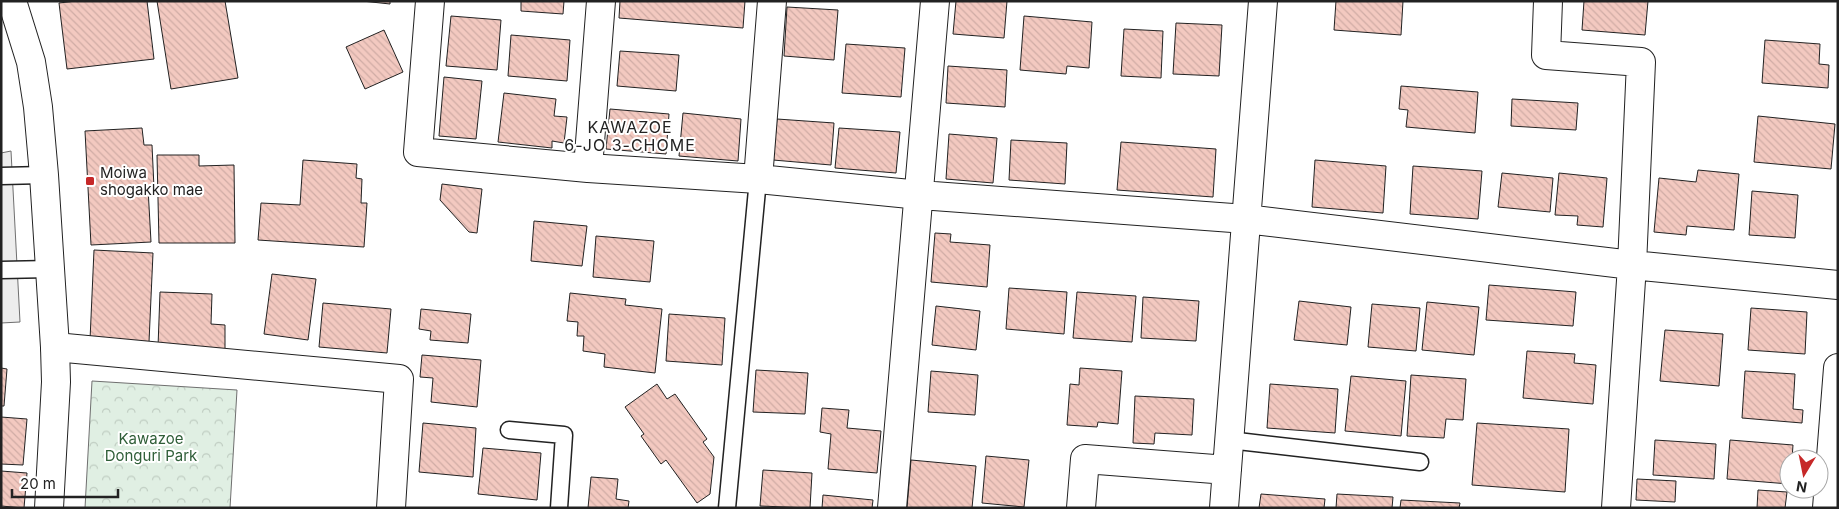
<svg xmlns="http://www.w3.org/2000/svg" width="1839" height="509" font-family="Inter,sans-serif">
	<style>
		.park { fill: url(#park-crowns); stroke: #6f6f6f }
		.parking { fill: #ededed; stroke: #6f6f6f }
		.building { fill: url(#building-back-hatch); stroke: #222 }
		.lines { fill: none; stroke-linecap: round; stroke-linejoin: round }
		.service-casing { stroke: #222; stroke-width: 19 }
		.minor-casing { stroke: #222; stroke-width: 30 }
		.tertiary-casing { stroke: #222; stroke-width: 30 }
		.service { stroke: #fff; stroke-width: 16 }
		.minor { stroke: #fff; stroke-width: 28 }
		.tertiary { stroke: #fff; stroke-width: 28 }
		.poi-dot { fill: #c62828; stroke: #fff; stroke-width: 2 }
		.labels { text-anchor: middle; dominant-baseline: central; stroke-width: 4; stroke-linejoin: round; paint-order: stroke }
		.poi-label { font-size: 15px; fill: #222; stroke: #fff; text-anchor: start }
		.park-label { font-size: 15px; fill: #2f5e38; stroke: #fff }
		.neighbourhood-label { font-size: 16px; letter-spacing: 1px; fill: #222; stroke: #fff }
	</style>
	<defs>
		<pattern id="park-crowns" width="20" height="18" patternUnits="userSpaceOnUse" patternTransform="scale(1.25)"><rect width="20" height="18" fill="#e0efe3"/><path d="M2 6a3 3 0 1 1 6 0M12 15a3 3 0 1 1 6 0" fill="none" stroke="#c0cdc2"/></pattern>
		<pattern id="building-back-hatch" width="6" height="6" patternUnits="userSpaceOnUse" patternTransform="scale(1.25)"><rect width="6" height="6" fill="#f3c9c0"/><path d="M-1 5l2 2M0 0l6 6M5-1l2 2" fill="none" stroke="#d0aca5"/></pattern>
	</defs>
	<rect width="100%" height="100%" fill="#fff"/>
	<!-- park -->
	<path class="park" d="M 92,381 L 237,390 L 230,508 L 85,508 Z"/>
	<!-- parking -->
	<path class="parking" d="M 11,151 L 20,322 L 1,323 L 1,153 Z"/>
	<!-- building -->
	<path class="building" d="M 76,1 L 147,1 L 154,59 L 67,69 L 59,3 Z
		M 157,1 L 225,1 L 238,78 L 171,89 Z
		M 362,1 L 390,1 L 390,4 Z
		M 521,1 L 564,1 L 563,14 L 521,11 Z
		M 620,1 L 745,1 L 743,28 L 619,18 Z
		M 956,1 L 1007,1 L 1004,38 L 953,34 Z
		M 1336,1 L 1403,1 L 1401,35 L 1334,30 Z
		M 1584,1 L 1648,1 L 1645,35 L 1582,30 Z
		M 787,7 L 838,10 L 834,60 L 784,56 Z
		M 451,16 L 501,20 L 497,70 L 446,66 Z
		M 1024,16 L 1092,22 L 1089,68 L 1067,66 L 1066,74 L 1020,70 Z
		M 1176,23 L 1222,25 L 1219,76 L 1173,74 Z
		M 1124,29 L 1163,31 L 1161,78 L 1121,76 Z
		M 384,30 L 403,72 L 365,89 L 346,47 Z
		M 511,35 L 570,40 L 567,81 L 508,76 Z
		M 1765,40 L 1820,44 L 1819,64 L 1829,65 L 1828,88 L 1762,83 Z
		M 846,44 L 905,48 L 901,97 L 842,93 Z
		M 620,51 L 679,55 L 676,91 L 617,86 Z
		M 948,66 L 1007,70 L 1005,107 L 946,103 Z
		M 444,77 L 482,81 L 476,139 L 439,136 Z
		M 1401,86 L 1478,92 L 1475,133 L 1406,127 L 1408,110 L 1399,109 Z
		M 504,93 L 556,99 L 554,116 L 567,117 L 564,143 L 552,141 L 552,148 L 498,142 Z
		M 1512,99 L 1578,103 L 1576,130 L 1511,126 Z
		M 610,109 L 669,114 L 666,154 L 606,149 Z
		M 683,113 L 741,119 L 738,161 L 679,156 Z
		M 1758,116 L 1835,124 L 1831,169 L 1754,162 Z
		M 777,119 L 834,123 L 831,165 L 773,160 Z
		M 142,128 L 144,145 L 152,145 L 154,188 L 148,188 L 151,242 L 91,245 L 85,131 Z
		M 839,128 L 900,132 L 896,173 L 835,168 Z
		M 949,134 L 997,138 L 993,183 L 946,179 Z
		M 1011,140 L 1067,143 L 1065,184 L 1009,180 Z
		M 1121,142 L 1216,149 L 1213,197 L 1117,190 Z
		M 157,155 L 199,155 L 199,166 L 234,165 L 235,243 L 159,243 Z
		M 303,160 L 357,164 L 356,178 L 362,179 L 361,203 L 367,203 L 364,247 L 258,240 L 261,203 L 300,205 Z
		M 1315,160 L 1386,166 L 1383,213 L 1312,207 Z
		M 1413,166 L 1482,171 L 1478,219 L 1410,214 Z
		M 1698,170 L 1739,174 L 1734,230 L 1687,226 L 1686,235 L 1654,232 L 1659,178 L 1696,182 Z
		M 1502,173 L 1553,178 L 1550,212 L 1498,207 Z
		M 1559,173 L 1607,178 L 1603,227 L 1577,225 L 1578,216 L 1555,215 Z
		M 442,184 L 482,189 L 477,233 L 469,232 L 440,200 Z
		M 1752,191 L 1798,195 L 1795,238 L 1749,235 Z
		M 534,221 L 587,226 L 582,266 L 531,261 Z
		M 935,233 L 951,234 L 950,242 L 990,245 L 987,287 L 931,282 Z
		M 596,236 L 654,241 L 650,282 L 593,277 Z
		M 94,250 L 153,253 L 149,342 L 90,340 Z
		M 272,274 L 316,279 L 308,340 L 264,334 Z
		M 1489,285 L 1576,292 L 1573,326 L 1486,320 Z
		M 1009,288 L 1067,292 L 1064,334 L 1006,329 Z
		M 160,292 L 212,294 L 211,324 L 225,325 L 225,350 L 158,347 Z
		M 1077,292 L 1136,296 L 1132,342 L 1073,338 Z
		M 570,293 L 626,299 L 625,305 L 662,309 L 655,373 L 604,367 L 605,354 L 583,351 L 584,336 L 577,336 L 578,322 L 567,321 Z
		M 1143,297 L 1199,301 L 1196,341 L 1141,338 Z
		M 1299,301 L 1351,307 L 1347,345 L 1294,340 Z
		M 1427,302 L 1479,307 L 1474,355 L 1422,350 Z
		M 323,303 L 391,309 L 387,353 L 319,347 Z
		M 1372,304 L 1420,308 L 1416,351 L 1368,347 Z
		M 936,306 L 980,311 L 976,350 L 932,345 Z
		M 1751,308 L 1807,312 L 1805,354 L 1748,350 Z
		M 421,309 L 471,314 L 468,343 L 430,340 L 431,331 L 419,329 Z
		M 669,314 L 725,318 L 722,365 L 666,361 Z
		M 1665,330 L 1723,334 L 1719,386 L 1660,381 Z
		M 1527,351 L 1575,354 L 1574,363 L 1596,365 L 1593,404 L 1523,398 Z
		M 422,355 L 481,360 L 477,407 L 431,402 L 433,378 L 420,377 Z
		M 1,368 L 7,369 L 4,406 L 1,406 Z
		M 1080,368 L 1122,371 L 1118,424 L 1098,422 L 1097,427 L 1067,425 L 1070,384 L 1079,385 Z
		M 756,370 L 808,373 L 805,414 L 753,412 Z
		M 931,371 L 978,375 L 975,415 L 928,412 Z
		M 1745,371 L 1795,374 L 1793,409 L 1803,410 L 1802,423 L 1742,418 Z
		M 1411,375 L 1466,379 L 1463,420 L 1446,419 L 1444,438 L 1407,436 Z
		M 1351,376 L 1406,381 L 1401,436 L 1345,431 Z
		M 657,384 L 667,399 L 675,394 L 707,439 L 703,442 L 714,457 L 710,494 L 697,503 L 666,460 L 661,464 L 641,436 L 644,434 L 625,407 Z
		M 1270,384 L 1338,389 L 1335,433 L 1267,428 Z
		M 1135,396 L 1194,399 L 1192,435 L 1155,433 L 1154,444 L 1133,443 Z
		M 822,408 L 849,410 L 847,428 L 881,431 L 877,473 L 828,469 L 831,434 L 820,432 Z
		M 1,417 L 27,419 L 23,465 L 1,464 Z
		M 423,423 L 476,428 L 473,477 L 419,472 Z
		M 1477,423 L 1569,429 L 1565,492 L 1472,485 Z
		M 1655,440 L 1716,444 L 1714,479 L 1653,475 Z
		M 1730,440 L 1793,445 L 1792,459 L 1789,459 L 1789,484 L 1727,479 Z
		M 483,448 L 541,453 L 537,500 L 478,494 Z
		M 986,456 L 1029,460 L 1024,507 L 982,503 Z
		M 911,460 L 976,466 L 972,508 L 907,508 Z
		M 763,470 L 812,473 L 810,508 L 760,506 Z
		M 1,471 L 27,473 L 24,508 L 1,506 Z
		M 591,477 L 618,479 L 616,499 L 629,501 L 628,508 L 588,508 Z
		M 1637,479 L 1676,481 L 1675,502 L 1636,500 Z
		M 1758,490 L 1787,492 L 1785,508 L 1757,508 Z
		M 1261,494 L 1325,499 L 1324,508 L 1259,508 Z
		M 1337,494 L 1393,497 L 1392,508 L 1336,508 Z
		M 823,495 L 873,500 L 872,508 L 822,508 Z
		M 1401,500 L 1460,503 L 1459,508 L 1400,508 Z"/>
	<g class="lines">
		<!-- service casing -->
		<g class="service-casing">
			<path id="service" d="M 1,176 L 44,175
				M 1,270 L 50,269
				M 509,430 L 564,435 L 559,508
				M 1229,440 L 1420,462
				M 727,508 L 758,179"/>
		</g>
		<!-- minor casing -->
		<g class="minor-casing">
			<path id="minor" d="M 430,1 L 418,152 L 588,168 L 758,179 L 920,195 L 1246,219 L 1632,265 L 1838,285
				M 1548,1 L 1546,55 L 1641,62 L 1632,265 L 1616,508
				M 588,168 L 601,1
				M 758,179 L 772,1
				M 55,347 L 399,379 L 391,508
				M 892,508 L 935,1
				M 1081,508 L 1085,459 L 1227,470
				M 1224,508 L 1263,1
				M 1827,508 L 1838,368"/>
		</g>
		<!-- tertiary casing -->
		<g class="tertiary-casing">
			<path id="tertiary" d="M 12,1 L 31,62 L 38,107 L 44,175 L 55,347 L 56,382 L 49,508"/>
		</g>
		<!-- service -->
		<use href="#service" class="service"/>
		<!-- minor -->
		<use href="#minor" class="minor"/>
		<!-- tertiary -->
		<use href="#tertiary" class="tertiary"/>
	</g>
	<!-- markers -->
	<rect class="poi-dot" x="85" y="176" width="10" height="10" rx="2.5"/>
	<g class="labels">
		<!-- poi labels -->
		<g class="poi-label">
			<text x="100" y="172">Moiwa<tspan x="100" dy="17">shogakko mae</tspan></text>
		</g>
		<!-- park labels -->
		<g class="park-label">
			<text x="151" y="438">Kawazoe<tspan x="151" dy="17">Donguri Park</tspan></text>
		</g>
		<!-- neighbourhood labels -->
		<g class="neighbourhood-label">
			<text x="630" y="127">KAWAZOE<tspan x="630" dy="18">6-JO 3-CHOME</tspan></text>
		</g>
	</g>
	<!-- border -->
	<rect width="1839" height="509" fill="none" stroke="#222222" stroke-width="5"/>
	<!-- north arrow -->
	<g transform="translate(1804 474) rotate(190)"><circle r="24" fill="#ffffff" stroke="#a7a7a7"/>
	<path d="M0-4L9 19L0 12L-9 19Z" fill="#c62828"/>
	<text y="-8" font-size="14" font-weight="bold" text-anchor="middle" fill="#222222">N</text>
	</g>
	<!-- scale -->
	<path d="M12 489v8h106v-8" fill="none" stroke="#222222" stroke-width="2.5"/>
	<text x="20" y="489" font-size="15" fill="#222222" stroke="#ffffff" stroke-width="4" paint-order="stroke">20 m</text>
</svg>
